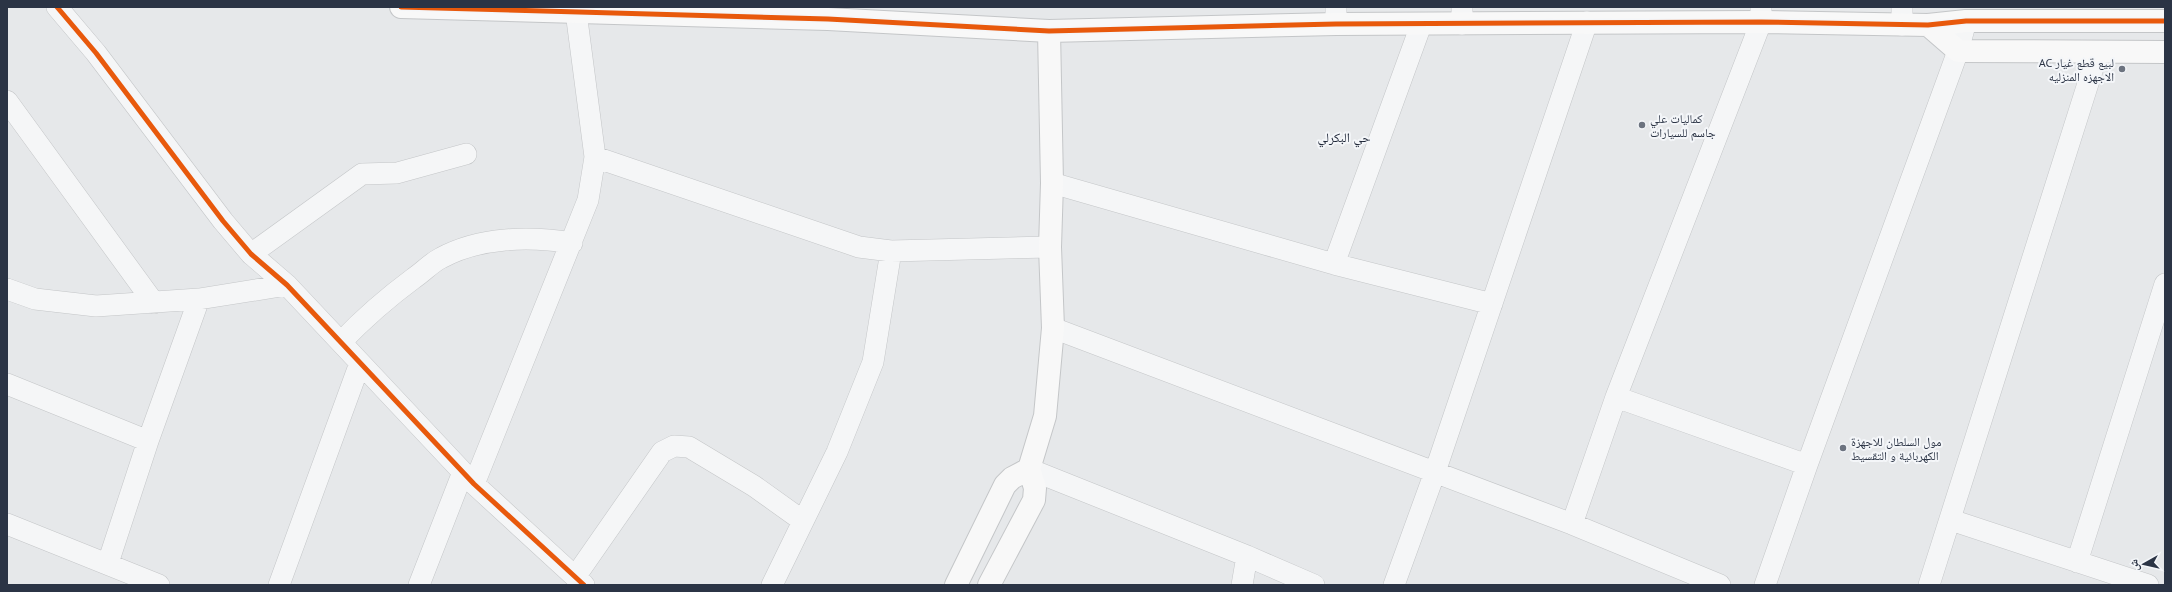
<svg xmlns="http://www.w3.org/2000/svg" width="2172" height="592" font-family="'PT Sans','Noto Naskh Arabic',sans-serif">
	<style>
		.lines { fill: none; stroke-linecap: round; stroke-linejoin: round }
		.street-casing { stroke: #c4c6c8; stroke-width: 22 }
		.secondary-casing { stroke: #c4c6c8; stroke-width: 24 }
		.street { stroke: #f5f6f7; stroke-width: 21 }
		.secondary { stroke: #f8f8f8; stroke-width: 22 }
		.cycleway-casing { stroke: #f4f6f9; stroke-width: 8 }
		.cycleway { stroke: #e8590c; stroke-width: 5 }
		.poi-dot { fill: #6c737f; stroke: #f4f6f9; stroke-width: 1.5 }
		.labels { text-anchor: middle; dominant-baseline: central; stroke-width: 4; stroke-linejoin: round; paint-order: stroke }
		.poi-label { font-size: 12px; fill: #2b3445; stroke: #f4f6f9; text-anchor: start }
		.neighbourhood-label { font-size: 13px; fill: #1d2536; stroke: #f4f6f9 }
	</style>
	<rect width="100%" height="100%" fill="#e6e8ea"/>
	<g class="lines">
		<!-- street casing -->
		<g class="street-casing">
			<path id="street" d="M 57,7 L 96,53 L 223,221 L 251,254 L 287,285 L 474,484 L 584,585
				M 1336,7 L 1336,24
				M 1902,7 L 1902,25
				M 1462,24 L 1462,7
				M 7,101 L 154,303
				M 595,157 L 859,247 L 891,251 L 1050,247
				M 1052,183 L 1334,264 L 1492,304
				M 251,254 L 362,174 L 397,173 L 466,154
				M 1334,264 L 1421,25
				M 7,289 L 35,299 L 96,306 L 199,299 L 287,285
				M 1053,328 L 1572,524 L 1720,585
				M 341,342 C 364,318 387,298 414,278 C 423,272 431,263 441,258 C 480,237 529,236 572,243
				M 7,384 L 148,441
				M 1616,397 L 1807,465
				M 1029,469 L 1247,556 L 1314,585
				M 474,484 L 588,200 L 595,157 L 576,12
				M 1951,520 L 2148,585
				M 7,524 L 159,585
				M 1572,524 L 1616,397 L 1761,22 L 1761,7
				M 2077,562 L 2165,284
				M 108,563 L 148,441 L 199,299
				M 575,577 L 662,452 L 674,446 L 689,447 L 754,486 L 803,521
				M 279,585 L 360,363
				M 419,585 L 463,472
				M 772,585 L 837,452 L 873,362 L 891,251
				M 1242,585 L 1247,556
				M 1394,585 L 1435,472 L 1587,22
				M 1765,585 L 1807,465 L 1958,51 L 1966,21
				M 1929,585 L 2098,52"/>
		</g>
		<!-- secondary casing -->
		<g class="secondary-casing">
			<path id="secondary" d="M 401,7 L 828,19 L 1049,31 L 1336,24 L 1761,22 L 1928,25 L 1966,21 L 2165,21
				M 1928,25 L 1958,51 L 2165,52
				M 956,585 L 1005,485 L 1012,478 L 1029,469
				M 989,585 L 1034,500 L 1035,488 L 1029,469 L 1045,416 L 1053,328 L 1050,247 L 1052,183 L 1049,31"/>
		</g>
		<!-- street -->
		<use href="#street" class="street"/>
		<!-- secondary -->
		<use href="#secondary" class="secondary"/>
		<!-- cycleway casing -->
		<g class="cycleway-casing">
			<path id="cycleway" d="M 57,7 L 96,53 L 223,221 L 251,254 L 287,285 L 474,484 L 584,585
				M 401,7 L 828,19 L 1049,31 L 1336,24 L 1761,22 L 1928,25 L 1966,21 L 2165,21"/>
		</g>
		<!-- cycleway -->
		<use href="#cycleway" class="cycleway"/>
	</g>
	<!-- markers -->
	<g class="poi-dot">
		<circle cx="2122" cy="69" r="4"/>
		<circle cx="1642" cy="125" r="4"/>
		<circle cx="1843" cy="448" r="4"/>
	</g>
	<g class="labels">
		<!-- poi labels -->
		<g class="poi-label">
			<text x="2114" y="62" text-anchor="end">AC لبيع قطع غيار<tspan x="2114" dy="14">الاجهزه المنزليه</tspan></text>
			<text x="1650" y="118">كماليات علي<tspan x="1650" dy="14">جاسم للسيارات</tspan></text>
			<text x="1851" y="441">مول السلطان للاجهزة<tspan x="1851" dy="14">الكهربائية و التقسيط</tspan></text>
		</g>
		<!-- neighbourhood labels -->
		<g class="neighbourhood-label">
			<text x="1344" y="137">حي البكرلي</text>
		</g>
	</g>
	<!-- border -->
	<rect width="2172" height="592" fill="none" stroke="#2b3445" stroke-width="16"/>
	<!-- north arrow -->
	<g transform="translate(2144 564) rotate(262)" stroke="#f4f6f9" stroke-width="3" paint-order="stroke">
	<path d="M0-3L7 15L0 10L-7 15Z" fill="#2b3445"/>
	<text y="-6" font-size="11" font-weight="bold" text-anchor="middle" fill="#2b3445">ش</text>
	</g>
</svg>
